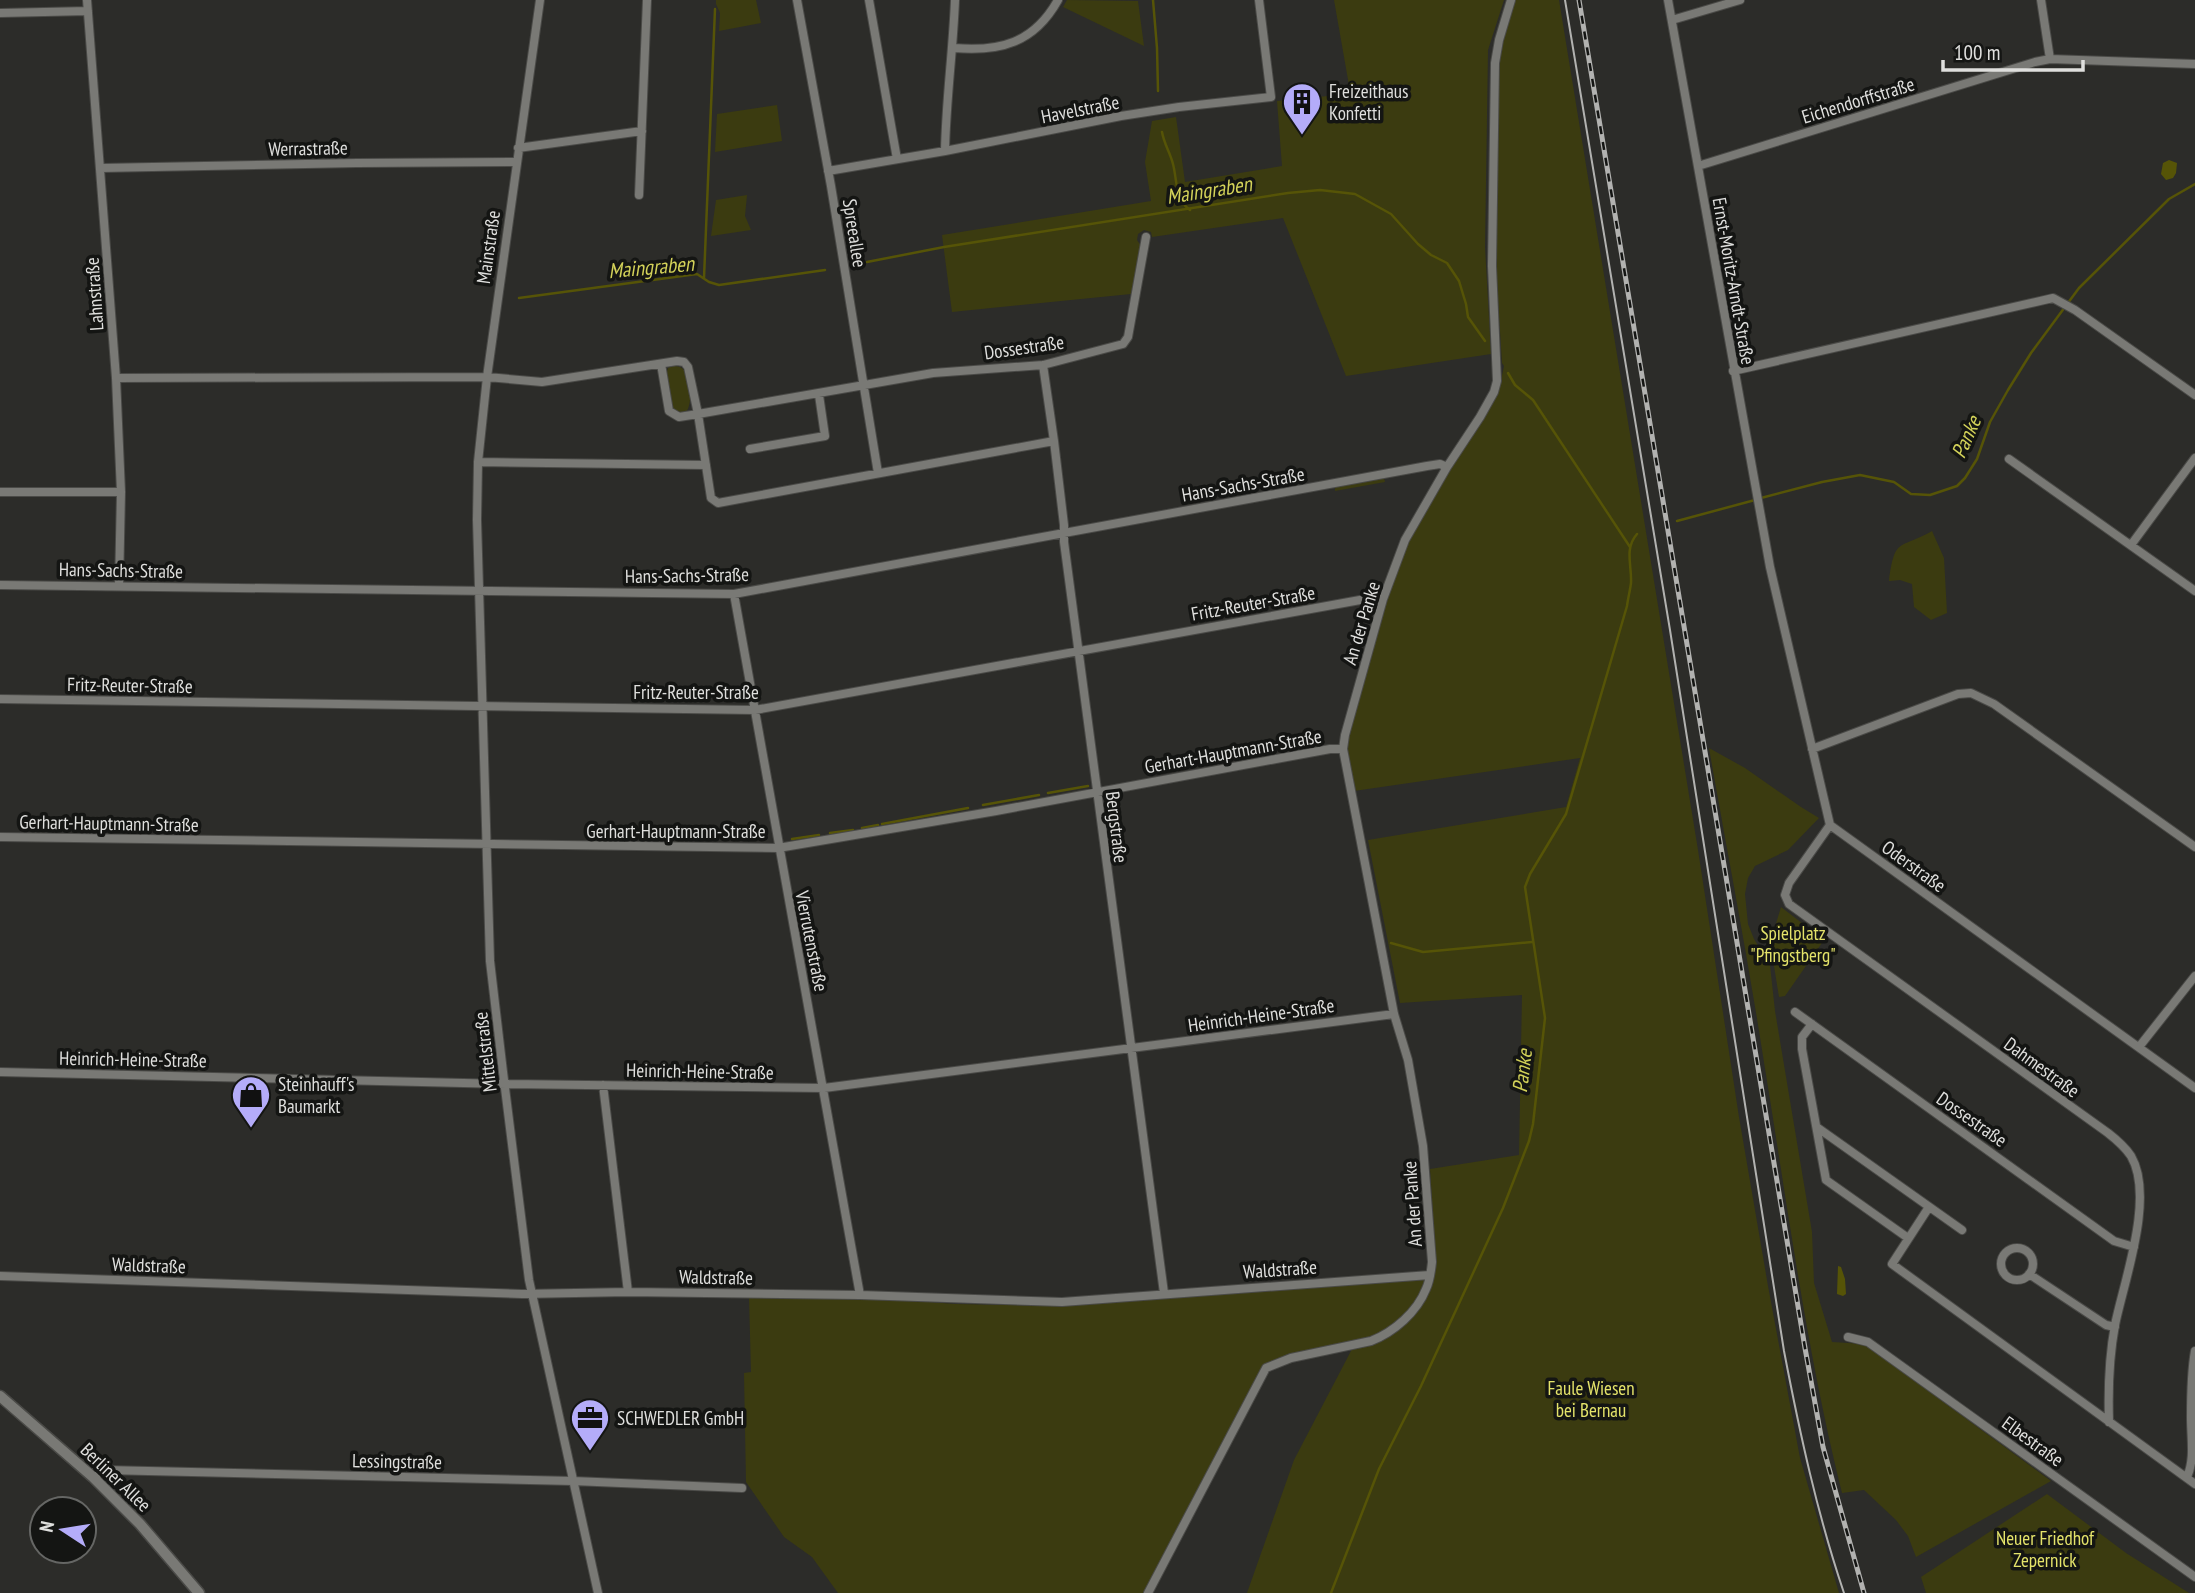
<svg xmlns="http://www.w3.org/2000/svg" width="2195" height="1593" font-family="'PT Sans Narrow',sans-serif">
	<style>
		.green { fill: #3b3b10 }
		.water { fill: #565407 }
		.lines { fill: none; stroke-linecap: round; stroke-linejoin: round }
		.stream { stroke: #565407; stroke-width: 2.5 }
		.street-casing { stroke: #4a4a47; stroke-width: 10 }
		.secondary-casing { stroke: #4a4a47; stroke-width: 13 }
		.street { stroke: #797975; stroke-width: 8 }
		.secondary { stroke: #797975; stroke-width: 10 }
		.tram { stroke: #b2b2b0; stroke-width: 2 }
		.rail-casing { stroke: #b2b2b0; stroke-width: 5 }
		.rail { stroke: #141513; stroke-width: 2.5; stroke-dasharray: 8; stroke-linecap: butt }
		.labels { text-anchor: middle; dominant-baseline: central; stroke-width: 7; stroke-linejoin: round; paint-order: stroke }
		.poi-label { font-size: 19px; fill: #dfdfdd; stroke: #141513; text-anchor: start }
		.street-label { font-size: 19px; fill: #dfdfdd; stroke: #141513 }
		.park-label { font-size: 19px; fill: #e4e36a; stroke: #141513 }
		.water-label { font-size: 21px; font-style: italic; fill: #d3d259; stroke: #141513 }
	</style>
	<rect width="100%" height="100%" fill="#2c2c29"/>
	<!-- green -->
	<path class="green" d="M 716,0 L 756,0 L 761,23 L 719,31 L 720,13 L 716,4 Z
		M 1067,0 L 1138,1 L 1144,46 L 1063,7 Z
		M 1334,0 L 1504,0 L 1488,50 L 1485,247 L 1491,354 L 1346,376 L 1283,218 L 1152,237 L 1151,232 L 1144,230 L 1138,234 L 1137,240 L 1141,246 L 1131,294 L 952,312 L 942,235 L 1151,201 L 1145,162 L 1152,121 L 1176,117 L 1185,182 L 1282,166 L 1277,101 L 1338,95 L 1350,91 Z
		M 1515,0 L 1559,0 L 1698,850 L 1739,1117 L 1768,1286 L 1800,1458 L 1839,1593 L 1247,1593 L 1294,1460 L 1352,1349 L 1352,1342 L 1288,1354 L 1266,1365 L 1144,1593 L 838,1593 L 812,1557 L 784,1537 L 746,1482 L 744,1373 L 751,1372 L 749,1297 L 861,1297 L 955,1304 L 1062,1306 L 1421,1279 L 1432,1280 L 1436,1262 L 1430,1169 L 1519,1155 L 1522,995 L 1400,1003 L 1368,840 L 1566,807 L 1580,758 L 1354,791 L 1348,759 L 1348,742 C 1366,676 1378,605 1408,543 C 1418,521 1431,498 1444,478 C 1467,444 1497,407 1504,366 L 1502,363 L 1496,267 L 1499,67 L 1503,39 Z
		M 777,105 L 782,141 L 715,152 L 717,114 Z
		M 747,195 L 745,216 L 751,230 L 711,236 L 716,200 Z
		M 672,366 C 677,366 679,366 683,369 C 691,377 693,404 686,412 C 666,415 663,383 668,368 Z
		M 1384,478 L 1385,482 L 1335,491 L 1335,487 Z
		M 1932,531 L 1944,558 L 1947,613 L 1931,620 L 1914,607 L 1912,584 L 1900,580 L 1889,581 C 1895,536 1899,550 1932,531 Z
		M 1709,748 L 1745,768 L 1801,807 L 1819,818 L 1788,850 L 1755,866 L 1748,878 L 1745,894 L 1748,924 L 1754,939 L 1770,965 L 1775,1011 L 1812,1232 L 1814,1283 L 1832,1342 L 1864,1344 L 2051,1481 L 1916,1557 L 1908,1536 L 1896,1520 L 1864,1490 L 1842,1493 C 1806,1349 1787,1202 1763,1056 C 1747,953 1727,851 1709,748 Z
		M 1781,907 L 1824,940 L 1785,996 L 1779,997 L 1773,960 L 1766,943 L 1771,940 Z
		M 2047,1494 L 2126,1553 L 2189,1593 L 1926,1593 L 1921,1577 Z"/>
	<!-- water -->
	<path class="water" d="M 2169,160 L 2177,163 L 2176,173 L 2173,178 L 2166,180 L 2161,174 L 2163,163 Z
		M 1838,1266 L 1841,1267 L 1845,1279 L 1846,1294 L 1843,1296 L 1837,1294 Z"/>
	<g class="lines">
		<!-- stream -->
		<path class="stream" d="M 1153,0 L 1157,48 L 1158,91
			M 1162,132 C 1164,144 1170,152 1173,164 C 1177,179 1175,200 1190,210
			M 867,262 L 944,247 L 1288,193 L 1320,190 L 1355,194 L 1391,214 L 1418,244 L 1431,255 L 1447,263 L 1459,281 L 1466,304 L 1468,317 L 1485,341
			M 704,278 L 715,9
			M 519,298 L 697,274 L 709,282 L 719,285 L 825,270
			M 1508,373 L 1515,385 L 1533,400 L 1630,547
			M 1761,498 L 1822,482 L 1860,475 L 1894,482 L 1911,494 L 1930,495 L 1957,486 L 1965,478 L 1977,459 L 1990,422 L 2008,390 L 2031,353 L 2079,288 L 2169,199 L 2195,184
			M 1677,521 L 1755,500
			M 1048,793 L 1088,786
			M 983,805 L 1039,795
			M 882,824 L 968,808
			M 862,828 L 878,825
			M 830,833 L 853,830
			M 792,839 L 819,835
			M 1391,943 L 1423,952 L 1532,942
			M 1331,1593 L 1379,1469 L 1421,1386 L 1503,1208 L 1529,1141 L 1533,1124 L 1545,1018 L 1525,887 L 1530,874 L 1566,814 L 1627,606 C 1628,598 1630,591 1631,583 C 1632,565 1624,549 1637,534"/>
		<!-- street casing -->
		<g class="street-casing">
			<path id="street" d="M 87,0 L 116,378 L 121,492 L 119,586
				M 540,0 L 487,377 L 478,462 L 477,520 L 490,961 L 503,1072 L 529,1280 L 598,1593
				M 797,0 L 831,186 L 878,473
				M 869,0 L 897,159
				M 1668,0 L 1770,567 L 1830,825 L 2195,1088
				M 2041,0 L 2050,59
				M 0,13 L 88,11
				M 1672,20 L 1740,0
				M 954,48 C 1000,52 1034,43 1058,0
				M 518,148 L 642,131
				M 945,151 C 946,100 953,51 955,0
				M 1698,166 L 2035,62 L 2050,59 L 2195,64
				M 101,168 L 357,163 L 516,162
				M 828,171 L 945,151 L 1121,116 L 1179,107 L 1271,97 L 1259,0
				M 639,195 L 647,0
				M 661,364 L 669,411 L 679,417 L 698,414 L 711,498 L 718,503 L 1054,441
				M 1043,365 L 1054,441 L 1064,525 L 1064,542 L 1164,1293
				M 1733,371 L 2053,298 L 2075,310 L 2195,395
				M 116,378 L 487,377 L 542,382 L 677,361 L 684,362 L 688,367 L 698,414 L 933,373 L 1043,365 L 1123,344 L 1128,337 L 1146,237
				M 750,449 L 825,436 L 819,395
				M 2009,459 L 2195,591
				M 478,462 L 706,465
				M 0,492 L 121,492
				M 2131,545 L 2195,458
				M 0,585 L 734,594 L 1427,466 L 1440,464 L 1447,467
				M 734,594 L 860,1295
				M 0,699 L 755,710 L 1371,598 L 1383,599
				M 1812,749 L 1958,694 L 1971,693 L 1994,704 L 2195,847
				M 1830,825 L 1789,883 L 1785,895 L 1789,904 L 2108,1133 C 2117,1140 2125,1147 2131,1156 C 2155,1197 2124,1281 2115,1325 C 2109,1357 2108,1390 2109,1422
				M 0,837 L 778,848 L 996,811 L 1330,749 L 1343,749
				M 1795,1012 L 2114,1241 L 2134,1247
				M 1812,1024 L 1802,1037 L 1802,1049 L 1826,1180 L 1908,1238
				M 2139,1047 L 2195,976
				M 0,1072 L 505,1084 L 824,1088 L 1394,1014
				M 603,1085 L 628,1292
				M 1818,1128 L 1962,1230
				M 1929,1207 L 1892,1264 L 2195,1484
				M2001 1264a16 16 0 1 1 32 0a16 16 0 1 1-32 0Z
				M 2029,1274 L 2106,1325 L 2115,1327
				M 0,1276 L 522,1294 L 628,1292 L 860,1295 L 1062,1302 L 1430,1275
				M 1848,1337 L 1868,1342 L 2195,1577
				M 93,1477 L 105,1470 L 573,1481 L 742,1488
				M 2187,1477 C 2195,1459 2191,1439 2191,1418 C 2191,1396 2191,1373 2195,1351
				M 1148,1593 L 1266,1368 L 1291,1358 L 1371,1341 C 1394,1332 1417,1312 1426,1289 C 1430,1281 1431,1271 1432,1262 L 1423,1146 L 1408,1060 L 1394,1014 L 1343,749 L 1345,735 L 1383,599 L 1405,540 L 1447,467 L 1480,417 L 1494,392 L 1497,381 L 1492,266 L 1495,63 L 1499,40 L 1511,0"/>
		</g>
		<!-- secondary casing -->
		<g class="secondary-casing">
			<path id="secondary" d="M 0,1396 L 93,1477 L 140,1524 L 199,1593"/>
		</g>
		<!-- street -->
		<use href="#street" class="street"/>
		<!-- secondary -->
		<use href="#secondary" class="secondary"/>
		<!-- tram -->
		<path class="tram" d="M 1565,0 L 1670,630 L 1784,1351 C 1800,1434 1817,1513 1844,1593"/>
		<!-- rail casing -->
		<g class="rail-casing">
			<path id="rail" d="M 1579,0 L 1805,1348 L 1823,1447 L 1864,1593"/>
		</g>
		<!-- rail -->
		<use href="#rail" class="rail"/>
	</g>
	<!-- icons -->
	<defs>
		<g id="building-pin" transform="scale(2.0125)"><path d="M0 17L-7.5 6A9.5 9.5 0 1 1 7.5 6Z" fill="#b4acf9" stroke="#141513"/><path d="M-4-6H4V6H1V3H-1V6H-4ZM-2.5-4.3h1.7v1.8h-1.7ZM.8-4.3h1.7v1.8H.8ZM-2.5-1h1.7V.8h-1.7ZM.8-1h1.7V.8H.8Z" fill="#111"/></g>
		<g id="shop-pin" transform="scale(2.0125)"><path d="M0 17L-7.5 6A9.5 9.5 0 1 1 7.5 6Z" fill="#b4acf9" stroke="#141513"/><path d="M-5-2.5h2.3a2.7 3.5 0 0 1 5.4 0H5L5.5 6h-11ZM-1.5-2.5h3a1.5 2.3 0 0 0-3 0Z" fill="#111"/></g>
		<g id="office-pin" transform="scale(2.0125)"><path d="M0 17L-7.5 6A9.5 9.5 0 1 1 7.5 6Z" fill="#b4acf9" stroke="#141513"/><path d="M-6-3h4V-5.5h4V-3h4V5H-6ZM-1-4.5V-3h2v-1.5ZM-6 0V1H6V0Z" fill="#111"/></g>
	</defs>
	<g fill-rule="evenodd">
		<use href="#building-pin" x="1302" y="102"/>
		<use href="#shop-pin" x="251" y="1095"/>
		<use href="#office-pin" x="590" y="1418"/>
	</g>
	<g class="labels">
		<!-- poi labels -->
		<g class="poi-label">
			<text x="1329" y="91">Freizeithaus<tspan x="1329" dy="22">Konfetti</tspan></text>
			<text x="278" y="1084">Steinhauff's<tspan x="278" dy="22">Baumarkt</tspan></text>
			<text x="617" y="1418">SCHWEDLER GmbH</text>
		</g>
		<!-- street labels -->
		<g class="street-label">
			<text transform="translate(1858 100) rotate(-17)">Eichendorffstraße</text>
			<text transform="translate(1080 109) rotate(-11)">Havelstraße</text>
			<text transform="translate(308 148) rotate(-1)">Werrastraße</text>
			<text transform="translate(855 233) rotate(81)">Spreeallee</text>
			<text transform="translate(488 247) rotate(-82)">Mainstraße</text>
			<text transform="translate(1734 281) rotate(80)">Ernst-Moritz-Arndt-Straße</text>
			<text transform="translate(94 294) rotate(-94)">Lahnstraße</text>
			<text transform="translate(1024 347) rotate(-8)">Dossestraße</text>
			<text transform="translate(1243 484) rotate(-10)">Hans-Sachs-Straße</text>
			<text transform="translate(121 570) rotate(1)">Hans-Sachs-Straße</text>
			<text transform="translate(687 575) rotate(-1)">Hans-Sachs-Straße</text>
			<text transform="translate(1253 603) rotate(-10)">Fritz-Reuter-Straße</text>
			<text transform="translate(1361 623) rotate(-73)">An der Panke</text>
			<text transform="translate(130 685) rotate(1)">Fritz-Reuter-Straße</text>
			<text x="696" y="692">Fritz-Reuter-Straße</text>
			<text transform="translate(1233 751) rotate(-10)">Gerhart-Hauptmann-Straße</text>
			<text transform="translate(109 823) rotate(1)">Gerhart-Hauptmann-Straße</text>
			<text transform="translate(1117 827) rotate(83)">Bergstraße</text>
			<text x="676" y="831">Gerhart-Hauptmann-Straße</text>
			<text transform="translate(1914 866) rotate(36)">Oderstraße</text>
			<text transform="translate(812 941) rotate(79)">Vierrutenstraße</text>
			<text transform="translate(1261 1015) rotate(-8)">Heinrich-Heine-Straße</text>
			<text transform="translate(485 1052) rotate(-97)">Mittelstraße</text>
			<text transform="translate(133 1059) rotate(1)">Heinrich-Heine-Straße</text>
			<text transform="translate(2042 1067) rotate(36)">Dahmestraße</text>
			<text transform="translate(700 1071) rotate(1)">Heinrich-Heine-Straße</text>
			<text transform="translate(1972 1119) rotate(35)">Dossestraße</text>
			<text transform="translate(1412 1204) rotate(-94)">An der Panke</text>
			<text transform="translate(149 1265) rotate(2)">Waldstraße</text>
			<text transform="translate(1280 1269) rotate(-4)">Waldstraße</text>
			<text transform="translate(716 1277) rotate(1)">Waldstraße</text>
			<text transform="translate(2033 1441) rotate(36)">Elbestraße</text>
			<text transform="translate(397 1461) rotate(1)">Lessingstraße</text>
			<text transform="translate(116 1477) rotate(44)">Berliner Allee</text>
		</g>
		<!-- park labels -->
		<g class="park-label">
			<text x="1793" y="933">Spielplatz<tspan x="1793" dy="22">"Pfingstberg"</tspan></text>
			<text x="1591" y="1388">Faule Wiesen<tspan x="1591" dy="22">bei Bernau</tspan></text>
			<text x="2045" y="1538">Neuer Friedhof<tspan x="2045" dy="22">Zepernick</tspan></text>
		</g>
		<!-- water labels -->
		<g class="water-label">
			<text transform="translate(1209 190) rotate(-9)">Maingraben</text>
			<text transform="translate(651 267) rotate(-5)">Maingraben</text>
			<text transform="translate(1966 437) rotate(-66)">Panke</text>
			<text transform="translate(1522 1071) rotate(-83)">Panke</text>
		</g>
	</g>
	<!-- north arrow -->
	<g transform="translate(63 1530) rotate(282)"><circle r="33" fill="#141513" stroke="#656664" stroke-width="2"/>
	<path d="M0-5L12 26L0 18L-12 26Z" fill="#b4acf9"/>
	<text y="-10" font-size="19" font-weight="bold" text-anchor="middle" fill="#dfdfdd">N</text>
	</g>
	<!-- scale -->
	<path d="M1943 60v10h140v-10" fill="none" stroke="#dfdfdd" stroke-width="3.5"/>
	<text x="1954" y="60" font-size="21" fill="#dfdfdd" stroke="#141513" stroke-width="5" paint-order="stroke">100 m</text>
</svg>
